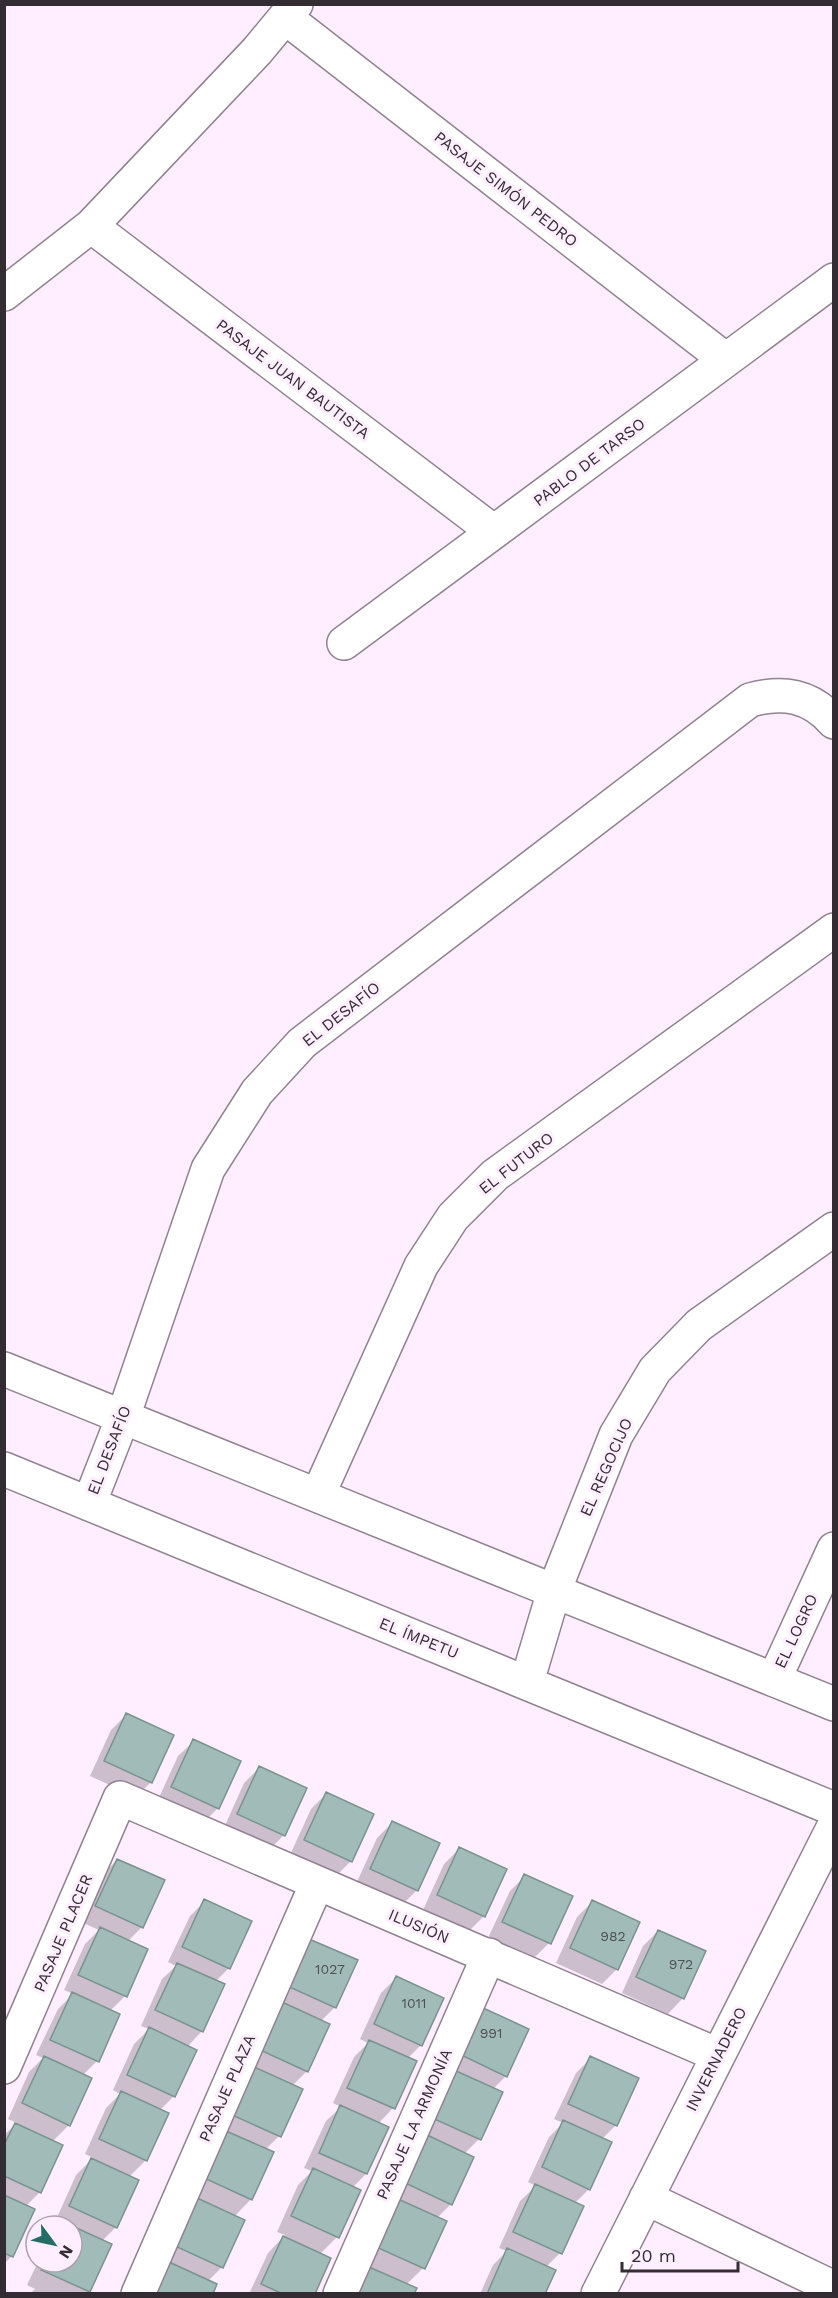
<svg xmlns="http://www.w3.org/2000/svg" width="838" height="2298" font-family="'Work Sans',sans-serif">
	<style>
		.shadow { fill: #0003 }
		.building { fill: #a1bcb8; stroke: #7a938f; stroke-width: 1.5 }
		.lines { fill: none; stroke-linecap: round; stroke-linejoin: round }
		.minor-casing { stroke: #918291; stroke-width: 36 }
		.minor { stroke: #fff; stroke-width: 33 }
		.labels { text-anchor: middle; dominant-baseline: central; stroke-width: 6; stroke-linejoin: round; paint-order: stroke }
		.number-label { font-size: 14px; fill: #4e5154 }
		.street-label { font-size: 16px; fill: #332d33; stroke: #fef }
	</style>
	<rect width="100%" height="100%" fill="#fef"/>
	<!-- shadow -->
	<path class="shadow" d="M 126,1715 L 151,1782 L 136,1797 L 90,1776 L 111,1730 Z
		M 194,1741 L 218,1808 L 203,1823 L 157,1802 L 178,1756 Z
		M 259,1768 L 284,1835 L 269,1850 L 223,1830 L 244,1783 Z
		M 326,1794 L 351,1861 L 336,1876 L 290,1855 L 311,1809 Z
		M 392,1823 L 417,1890 L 402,1905 L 356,1884 L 377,1838 Z
		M 459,1849 L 484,1916 L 469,1931 L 423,1910 L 444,1864 Z
		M 117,1860 L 142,1927 L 128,1941 L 125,1996 L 110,2011 L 118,2015 L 97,2061 L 83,2075 L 69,2125 L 52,2142 L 40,2192 L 26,2206 L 12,2256 L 4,2264 L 4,2135 L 17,2123 L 8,2119 L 29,2072 L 43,2058 L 36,2055 L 58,2009 L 73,1994 L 64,1990 L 85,1944 L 99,1930 L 81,1922 L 102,1875 Z
		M 525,1876 L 549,1943 L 534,1958 L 488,1938 L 510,1891 Z
		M 205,1901 L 229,1968 L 215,1982 L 202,2031 L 187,2047 L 174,2096 L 160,2110 L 146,2160 L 129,2177 L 116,2227 L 102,2241 L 89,2291 L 86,2294 L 30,2294 L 35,2289 L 27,2285 L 38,2262 L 72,2262 L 72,2226 L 62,2226 L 55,2222 L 76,2175 L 93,2158 L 85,2154 L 106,2108 L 120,2094 L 113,2090 L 134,2044 L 149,2029 L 141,2026 L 162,1979 L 176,1966 L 168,1962 L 190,1916 Z
		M 592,1902 L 617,1969 L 602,1984 L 556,1963 L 577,1917 Z
		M 658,1931 L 683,1998 L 668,2014 L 622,1993 L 643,1946 Z
		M 295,1955 L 356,1961 L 335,2007 L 321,2021 L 307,2071 L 292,2086 L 279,2136 L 265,2150 L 251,2199 L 234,2217 L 222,2267 L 208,2281 L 147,2294 L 182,2215 L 199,2198 L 190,2194 Z
		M 396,1978 L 421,2045 L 407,2059 L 415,2062 L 393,2108 L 378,2124 L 387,2128 L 366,2174 L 352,2188 L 337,2237 L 320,2254 L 313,2294 L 249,2294 L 268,2253 L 285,2235 L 277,2232 L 298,2185 L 312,2171 L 304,2168 L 326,2121 L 341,2107 L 333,2103 L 354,2057 L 368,2043 L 360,2039 L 381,1993 Z
		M 466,2023 L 506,2076 L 493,2089 L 479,2139 L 464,2154 L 451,2204 L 437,2218 L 423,2268 L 406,2285 L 354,2283 L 371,2266 L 362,2262 Z
		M 591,2058 L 616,2125 L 602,2139 L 589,2189 L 574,2204 L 582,2207 L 560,2253 L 546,2267 L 544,2294 L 480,2294 L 493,2265 L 507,2251 L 499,2248 L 520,2201 L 536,2186 L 528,2182 L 549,2137 L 563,2123 L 554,2119 L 576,2073 Z"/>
	<!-- building -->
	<path class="building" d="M 126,1713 L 174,1735 L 152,1783 L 104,1761 Z
		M 193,1739 L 241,1761 L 219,1809 L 171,1787 Z
		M 259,1766 L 307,1788 L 285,1836 L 237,1814 Z
		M 326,1792 L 374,1814 L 352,1862 L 304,1840 Z
		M 392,1821 L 440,1843 L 418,1891 L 370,1869 Z
		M 459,1847 L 507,1869 L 485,1917 L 437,1895 Z
		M 117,1859 L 165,1880 L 143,1928 L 95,1906 Z
		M 524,1874 L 573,1896 L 551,1944 L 502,1922 Z
		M 204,1899 L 252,1921 L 230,1969 L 182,1947 Z
		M 592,1900 L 640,1922 L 618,1970 L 570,1948 Z
		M 100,1927 L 148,1949 L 127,1997 L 78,1975 Z
		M 658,1930 L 706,1951 L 684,1999 L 636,1977 Z
		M 309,1939 L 358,1960 L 336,2008 L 287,1986 Z
		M 177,1963 L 225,1984 L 203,2032 L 155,2010 Z
		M 396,1976 L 444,1998 L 422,2046 L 374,2024 Z
		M 72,1992 L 120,2014 L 99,2062 L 50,2040 Z
		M 282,2002 L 330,2024 L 308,2072 L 260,2050 Z
		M 481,2007 L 529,2029 L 507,2077 L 459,2054 Z
		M 149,2027 L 197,2050 L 175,2097 L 127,2075 Z
		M 369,2040 L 417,2061 L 395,2109 L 347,2088 Z
		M 44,2056 L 92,2078 L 70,2126 L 22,2103 Z
		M 590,2056 L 639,2078 L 617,2126 L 568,2104 Z
		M 254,2067 L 303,2089 L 281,2137 L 232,2115 Z
		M 454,2070 L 503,2092 L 481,2140 L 432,2118 Z
		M 121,2091 L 169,2113 L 147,2161 L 99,2139 Z
		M 340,2105 L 389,2127 L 367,2174 L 319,2153 Z
		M 563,2120 L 612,2142 L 590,2190 L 542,2167 Z
		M 15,2123 L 63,2145 L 41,2193 L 4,2176 L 4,2145 Z
		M 226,2131 L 274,2152 L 252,2200 L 204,2178 Z
		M 427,2135 L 474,2157 L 452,2205 L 405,2183 Z
		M 91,2158 L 139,2180 L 117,2228 L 69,2206 Z
		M 313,2168 L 361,2190 L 339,2238 L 291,2216 Z
		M 535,2184 L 584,2206 L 562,2254 L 513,2232 Z
		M 4,2195 L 35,2209 L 13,2257 L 4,2253 Z
		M 197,2198 L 245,2220 L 223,2268 L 175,2246 Z
		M 398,2199 L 447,2221 L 425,2269 L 376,2247 Z
		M 72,2226 L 112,2244 L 90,2292 L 41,2270 L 45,2262 L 72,2262 Z
		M 283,2236 L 331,2258 L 315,2294 L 283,2294 L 261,2284 Z
		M 507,2248 L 556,2270 L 545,2294 L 487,2294 Z
		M 169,2262 L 217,2284 L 213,2294 L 154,2294 Z
		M 369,2267 L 417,2288 L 414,2294 L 357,2294 Z"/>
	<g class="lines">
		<!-- minor casing -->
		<g class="minor-casing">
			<path id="minor" d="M 286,18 L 726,360
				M 91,226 L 494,532
				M 4,294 L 91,226 L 257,51 L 296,4
				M 344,643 L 834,280
				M 4,1369 L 834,1704
				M 4,1469 L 834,1809
				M 318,1495 L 421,1266 L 453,1217 L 495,1175 L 834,930
				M 89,1504 L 123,1417 L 208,1169 L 257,1092 L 302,1043 L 750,700 C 783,691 810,695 834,722
				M 774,1680 L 834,1549
				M 527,1682 L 554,1591 L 616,1435 L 655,1370 L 699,1325 L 834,1229
				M 4,2067 L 120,1798 L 718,2055
				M 646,2198 L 834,2288
				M 138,2294 L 317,1883
				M 340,2294 L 489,1955
				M 598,2294 L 834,1826"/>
		</g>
		<!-- minor -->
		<use href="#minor" class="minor"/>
	</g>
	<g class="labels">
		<!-- number labels -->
		<g class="number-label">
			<text x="613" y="1936">982</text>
			<text x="681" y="1964">972</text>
			<text x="330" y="1969">1027</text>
			<text x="414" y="2003">1011</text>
			<text x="491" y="2033">991</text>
		</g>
		<!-- street labels -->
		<g class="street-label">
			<text transform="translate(506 189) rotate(38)">PASAJE SIMÓN PEDRO</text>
			<text transform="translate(293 379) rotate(37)">PASAJE JUAN BAUTISTA</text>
			<text transform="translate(589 462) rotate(-37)">PABLO DE TARSO</text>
			<text transform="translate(341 1014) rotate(-38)">EL DESAFÍO</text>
			<text transform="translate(516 1163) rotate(-38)">EL FUTURO</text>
			<text transform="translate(109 1450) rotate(-69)">EL DESAFÍO</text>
			<text transform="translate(606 1467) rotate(-66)">EL REGOCIJO</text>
			<text transform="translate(796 1631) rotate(-65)">EL LOGRO</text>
			<text transform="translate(419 1638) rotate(22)">EL ÍMPETU</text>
			<text transform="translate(419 1926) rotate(23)">ILUSIÓN</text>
			<text transform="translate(63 1933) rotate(-67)">PASAJE PLACER</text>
			<text transform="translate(716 2059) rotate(-63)">INVERNADERO</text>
			<text transform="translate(227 2088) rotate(-66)">PASAJE PLAZA</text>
			<text transform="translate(414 2124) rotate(-66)">PASAJE LA ARMONÍA</text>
		</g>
	</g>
	<!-- border -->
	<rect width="838" height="2298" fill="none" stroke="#332d33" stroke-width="12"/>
	<!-- north arrow -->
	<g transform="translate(54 2244) rotate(123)"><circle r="28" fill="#ffeeff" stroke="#ada1ad" stroke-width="1.5"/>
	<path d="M0-4.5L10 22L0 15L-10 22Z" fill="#246d66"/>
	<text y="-9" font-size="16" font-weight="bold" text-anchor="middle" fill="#332d33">N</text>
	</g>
	<!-- scale -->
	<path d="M622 2262v9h116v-9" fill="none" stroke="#332d33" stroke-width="3"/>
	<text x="631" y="2262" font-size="18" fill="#332d33" stroke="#ffeeff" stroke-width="4.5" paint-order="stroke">20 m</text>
</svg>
